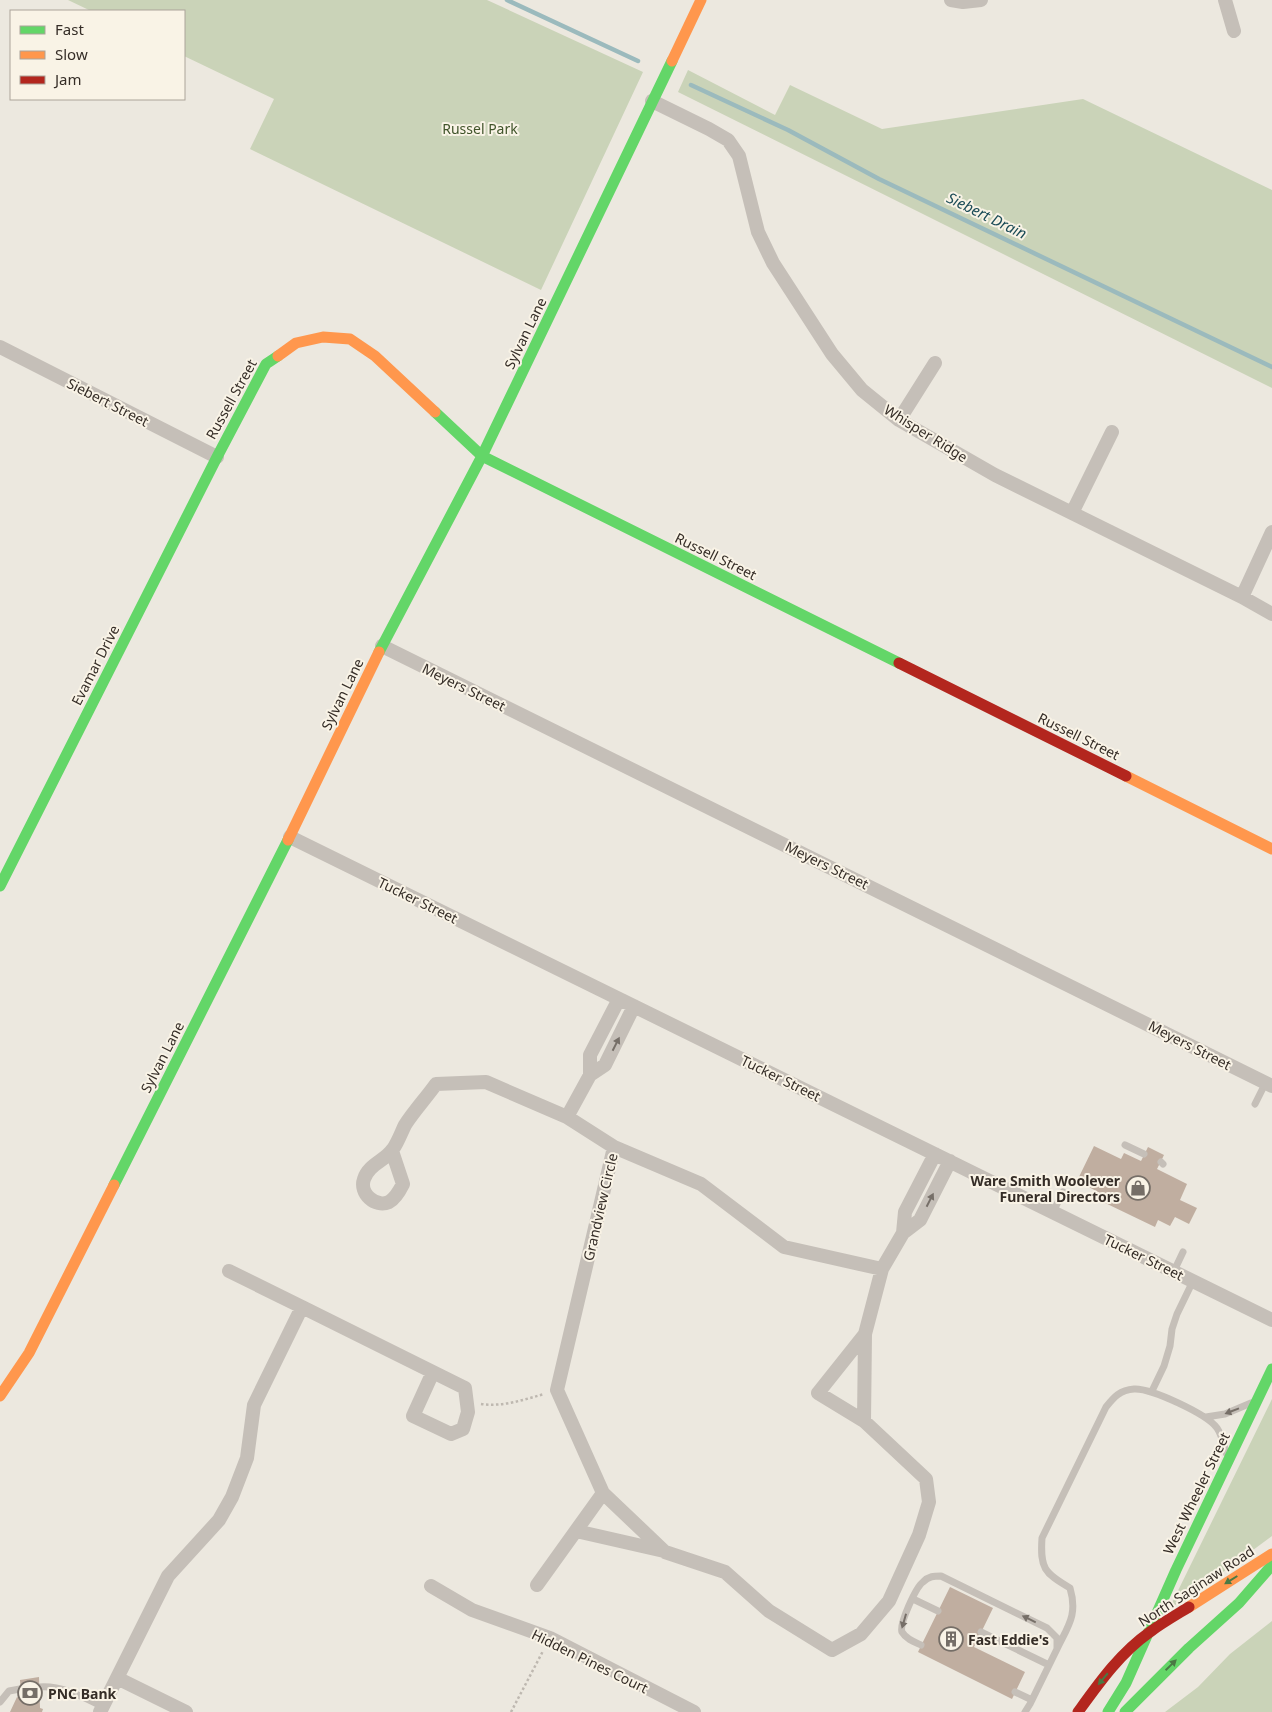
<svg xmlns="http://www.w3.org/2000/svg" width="1272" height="1712" font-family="'Noto Sans',sans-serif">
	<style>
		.green { fill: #cad3b8 }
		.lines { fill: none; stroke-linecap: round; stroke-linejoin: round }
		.stream { stroke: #9bbabd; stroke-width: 4.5 }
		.building { fill: #c0aea0 }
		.path { stroke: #beb8b0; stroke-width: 2.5; stroke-dasharray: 2.5 2.5; stroke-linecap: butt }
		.lane { stroke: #c5bfb8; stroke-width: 7 }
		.street { stroke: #c5bfb8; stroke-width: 14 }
		.fast { stroke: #63d668; stroke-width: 11 }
		.slow { stroke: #ff974d; stroke-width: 11 }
		.jam { stroke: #b3261e; stroke-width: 11 }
		.oneway { fill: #766f68 }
		.oneway2 { fill: #4a7944 }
		.labels { text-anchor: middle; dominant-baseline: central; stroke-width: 4; stroke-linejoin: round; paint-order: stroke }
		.park-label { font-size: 14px; fill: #40542a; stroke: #f9f3e6 }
		.street-label { font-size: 14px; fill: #352d27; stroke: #f9f3e6 }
		.poi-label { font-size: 14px; font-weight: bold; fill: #352d27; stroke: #f9f3e6; text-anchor: start }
		.water-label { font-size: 15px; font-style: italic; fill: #1c4c57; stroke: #f9f3e6 }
	</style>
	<rect width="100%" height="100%" fill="#ece8df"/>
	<!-- green -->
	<path class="green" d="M 68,0 L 487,0 L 643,72 L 541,290 L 250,149 L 274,99 L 184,56 L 184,11 L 91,11 Z
		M 688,70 L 775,115 L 790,85 L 882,129 L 1083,99 L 1272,190 L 1272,388 L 678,92 Z
		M 1272,1399 L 1272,1536 L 1207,1584 L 1169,1609 Z
		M 1272,1621 L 1272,1712 L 1165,1712 L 1198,1687 L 1230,1654 Z"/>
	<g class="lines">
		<!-- stream -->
		<path class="stream" d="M 507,0 L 638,61
			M 691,85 L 788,130 L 879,179 L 1272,367"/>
	</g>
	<!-- building -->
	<path class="building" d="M 1094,1146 L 1121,1159 L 1124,1153 L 1141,1161 L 1148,1147 L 1164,1155 L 1157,1169 L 1187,1184 L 1180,1200 L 1197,1208 L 1189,1224 L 1175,1217 L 1170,1226 L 1158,1220 L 1155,1227 L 1101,1201 L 1104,1195 L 1077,1181 Z
		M 950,1587 L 993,1608 L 974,1647 L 1025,1672 L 1012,1699 L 918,1652 Z
		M 39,1677 L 40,1708 L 43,1709 L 42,1712 L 10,1712 L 17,1697 L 21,1699 L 20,1680 Z"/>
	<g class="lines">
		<!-- path -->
		<path class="path" d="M 481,1404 C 502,1407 523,1400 544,1394
			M 511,1712 L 543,1651"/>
		<!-- lane -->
		<path class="lane" d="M 1255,1104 L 1266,1082
			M 1125,1145 L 1144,1154
			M 1161,1162 L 1163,1164
			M 1053,1212 L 1063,1192
			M 1174,1271 L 1183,1252
			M 1152,1391 L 1164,1366 L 1170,1346 L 1172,1329 L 1177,1314 L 1193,1281
			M 1206,1417 L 1225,1414 L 1251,1403
			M 913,1599 L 938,1611
			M 981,1632 L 1049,1665
			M 921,1645 C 914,1642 906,1639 902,1632 C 899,1624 916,1587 923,1582 C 929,1576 934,1576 941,1576 L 1047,1628 L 1057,1638 L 1057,1649 L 1030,1704 L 1025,1712
			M 1057,1649 C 1068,1626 1078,1615 1070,1588 C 1044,1573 1040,1568 1042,1538 L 1106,1407 C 1114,1397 1120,1390 1134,1389 C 1151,1388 1207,1414 1217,1428 C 1222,1435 1224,1445 1226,1453
			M 39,1687 C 62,1685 83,1697 103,1707
			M 1015,1692 L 1032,1700
			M 0,1702 L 9,1691 L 20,1689"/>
		<!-- street -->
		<path class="street" d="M 951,0 L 963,2 L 981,0
			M 1225,0 L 1234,31
			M 652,101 L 709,129 L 728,140 L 739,156 L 758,232 L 773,263 L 832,354 L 862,390 L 899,420 L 995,475 L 1242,597 L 1272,614
			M 0,347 L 217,457
			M 899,420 L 935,363
			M 1072,513 L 1112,432
			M 1242,597 L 1272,532
			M 382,646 L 1272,1086
			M 290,837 L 1272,1320
			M 590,1075 L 590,1055 L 619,999
			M 567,1117 L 590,1075 L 605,1065 L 634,1006
			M 614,1147 L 557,1390 L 603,1493 L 665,1552 L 725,1572 L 769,1611 L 832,1650 L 861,1634 L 889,1601 L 919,1535 L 929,1502 L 926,1479 L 864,1421 L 865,1334 L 882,1269 L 903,1233 L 920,1220 L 950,1161
			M 392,1151 L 403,1184 C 400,1190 396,1198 389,1202 C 375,1208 359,1193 364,1179 C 369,1164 385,1161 393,1149 C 398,1142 401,1133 405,1125 C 414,1111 426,1098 436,1084 L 486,1082 L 567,1117 L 614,1147 L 701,1184 L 784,1247 L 882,1269
			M 903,1233 L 905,1212 L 935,1154
			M 229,1271 L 302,1307
			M 864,1421 L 818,1393 L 865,1334
			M 576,1531 L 664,1551
			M 537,1585 L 603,1493
			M 431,1586 L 472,1610 L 550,1638 L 694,1712
			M 117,1678 L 186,1712
			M 100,1712 L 168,1576 L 219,1520 L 232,1497 L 247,1458 L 254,1405 L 302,1307 L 465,1388 L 468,1412 L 463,1429 L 451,1434 L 413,1416 L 433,1372"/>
		<!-- fast -->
		<path class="fast" d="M 435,412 L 482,456 L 899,663
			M 379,652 L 482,456 L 672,61
			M 0,886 L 217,457 L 266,364 L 278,356
			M 114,1185 L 288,840
			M 1108,1712 L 1126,1683 L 1176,1570 L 1272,1369
			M 1125,1712 L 1189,1648 L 1239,1603 L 1272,1565"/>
		<!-- slow -->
		<path class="slow" d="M 672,61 L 701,0
			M 278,356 L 296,343 L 323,337 L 350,339 L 375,356 L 435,412
			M 1126,776 L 1272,849
			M 288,840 L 379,652
			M 0,1396 L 29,1353 L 114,1185
			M 1189,1607 L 1272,1554"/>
		<!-- jam -->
		<path class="jam" d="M 899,663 L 1126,776
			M 1078,1712 C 1099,1683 1120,1653 1150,1632 C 1162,1623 1176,1615 1189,1607"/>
	</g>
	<!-- one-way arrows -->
	<defs><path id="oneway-solid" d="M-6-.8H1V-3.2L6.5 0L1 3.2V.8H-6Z" transform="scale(1.25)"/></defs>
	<g class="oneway">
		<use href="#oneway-solid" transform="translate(616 1044) rotate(-63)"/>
		<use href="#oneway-solid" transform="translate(930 1200) rotate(-63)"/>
		<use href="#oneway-solid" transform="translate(1232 1411) rotate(159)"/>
		<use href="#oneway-solid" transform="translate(1029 1619) rotate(-154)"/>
		<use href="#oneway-solid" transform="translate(904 1621) rotate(106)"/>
	</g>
	<g class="oneway2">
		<use href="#oneway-solid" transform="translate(1231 1580) rotate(148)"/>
		<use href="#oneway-solid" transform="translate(1171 1665) rotate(-44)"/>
		<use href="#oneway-solid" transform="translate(1103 1679) rotate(130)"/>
	</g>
	<!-- icons -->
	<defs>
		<g id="shop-ring" transform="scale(1.25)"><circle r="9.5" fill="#f9f3e6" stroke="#756e67" stroke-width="1.5"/><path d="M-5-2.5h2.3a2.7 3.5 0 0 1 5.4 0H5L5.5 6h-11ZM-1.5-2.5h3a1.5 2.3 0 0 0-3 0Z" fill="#756e67"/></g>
		<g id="building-ring" transform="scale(1.25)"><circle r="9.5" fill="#f9f3e6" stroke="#756e67" stroke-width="1.5"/><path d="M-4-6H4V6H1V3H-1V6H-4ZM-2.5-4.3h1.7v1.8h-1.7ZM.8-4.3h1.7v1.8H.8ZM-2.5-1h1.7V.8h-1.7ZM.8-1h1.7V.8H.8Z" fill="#756e67"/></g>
		<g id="bank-ring" transform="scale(1.25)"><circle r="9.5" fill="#f9f3e6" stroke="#756e67" stroke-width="1.5"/><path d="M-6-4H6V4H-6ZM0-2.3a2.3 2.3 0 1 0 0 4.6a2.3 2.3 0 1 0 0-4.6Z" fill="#756e67"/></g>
	</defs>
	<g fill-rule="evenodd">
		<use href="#shop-ring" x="1138" y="1188"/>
		<use href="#building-ring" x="951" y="1639"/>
		<use href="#bank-ring" x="30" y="1693"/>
	</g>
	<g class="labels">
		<!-- park labels -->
		<g class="park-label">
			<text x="480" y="128">Russel Park</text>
		</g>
		<!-- street labels -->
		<g class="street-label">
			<text transform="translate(525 333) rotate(-64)">Sylvan Lane</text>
			<text transform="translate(231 399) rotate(-61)">Russell Street</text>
			<text transform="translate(108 402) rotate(27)">Siebert Street</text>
			<text transform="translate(926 433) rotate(32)">Whisper Ridge</text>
			<text transform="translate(716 556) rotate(26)">Russell Street</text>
			<text transform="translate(95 665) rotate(-63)">Evamar Drive</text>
			<text transform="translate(464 687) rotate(26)">Meyers Street</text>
			<text transform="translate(342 694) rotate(-64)">Sylvan Lane</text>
			<text transform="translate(1079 736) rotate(26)">Russell Street</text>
			<text transform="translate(827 865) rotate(26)">Meyers Street</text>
			<text transform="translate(418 900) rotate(26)">Tucker Street</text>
			<text transform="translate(1190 1045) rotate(27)">Meyers Street</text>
			<text transform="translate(162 1057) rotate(-63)">Sylvan Lane</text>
			<text transform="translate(781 1078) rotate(26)">Tucker Street</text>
			<text transform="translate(600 1207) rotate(-77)">Grandview Circle</text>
			<text transform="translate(1144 1257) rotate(26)">Tucker Street</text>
			<text transform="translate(1196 1493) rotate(-64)">West Wheeler Street</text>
			<text transform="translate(1196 1586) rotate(-33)">North Saginaw Road</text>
			<text transform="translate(590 1661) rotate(26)">Hidden Pines Court</text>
		</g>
		<!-- poi labels -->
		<g class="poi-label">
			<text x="1120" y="1180" text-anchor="end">Ware Smith Woolever<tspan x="1120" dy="16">Funeral Directors</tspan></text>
			<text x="968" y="1639">Fast Eddie's</text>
			<text x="48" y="1693">PNC Bank</text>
		</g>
		<!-- water labels -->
		<g class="water-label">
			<text transform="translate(987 215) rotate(26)">Siebert Drain</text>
		</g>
	</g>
	<!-- legend -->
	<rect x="10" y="10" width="175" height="90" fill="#f9f3e6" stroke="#aba49a"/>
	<rect x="20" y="26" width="25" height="8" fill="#63d668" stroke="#aba49a"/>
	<text x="55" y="35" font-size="15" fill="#352d27">Fast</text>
	<rect x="20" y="51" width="25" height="8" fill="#ff974d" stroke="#aba49a"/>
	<text x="55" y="60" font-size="15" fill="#352d27">Slow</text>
	<rect x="20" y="76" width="25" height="8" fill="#b3261e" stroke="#aba49a"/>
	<text x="55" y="85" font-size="15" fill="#352d27">Jam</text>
</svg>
